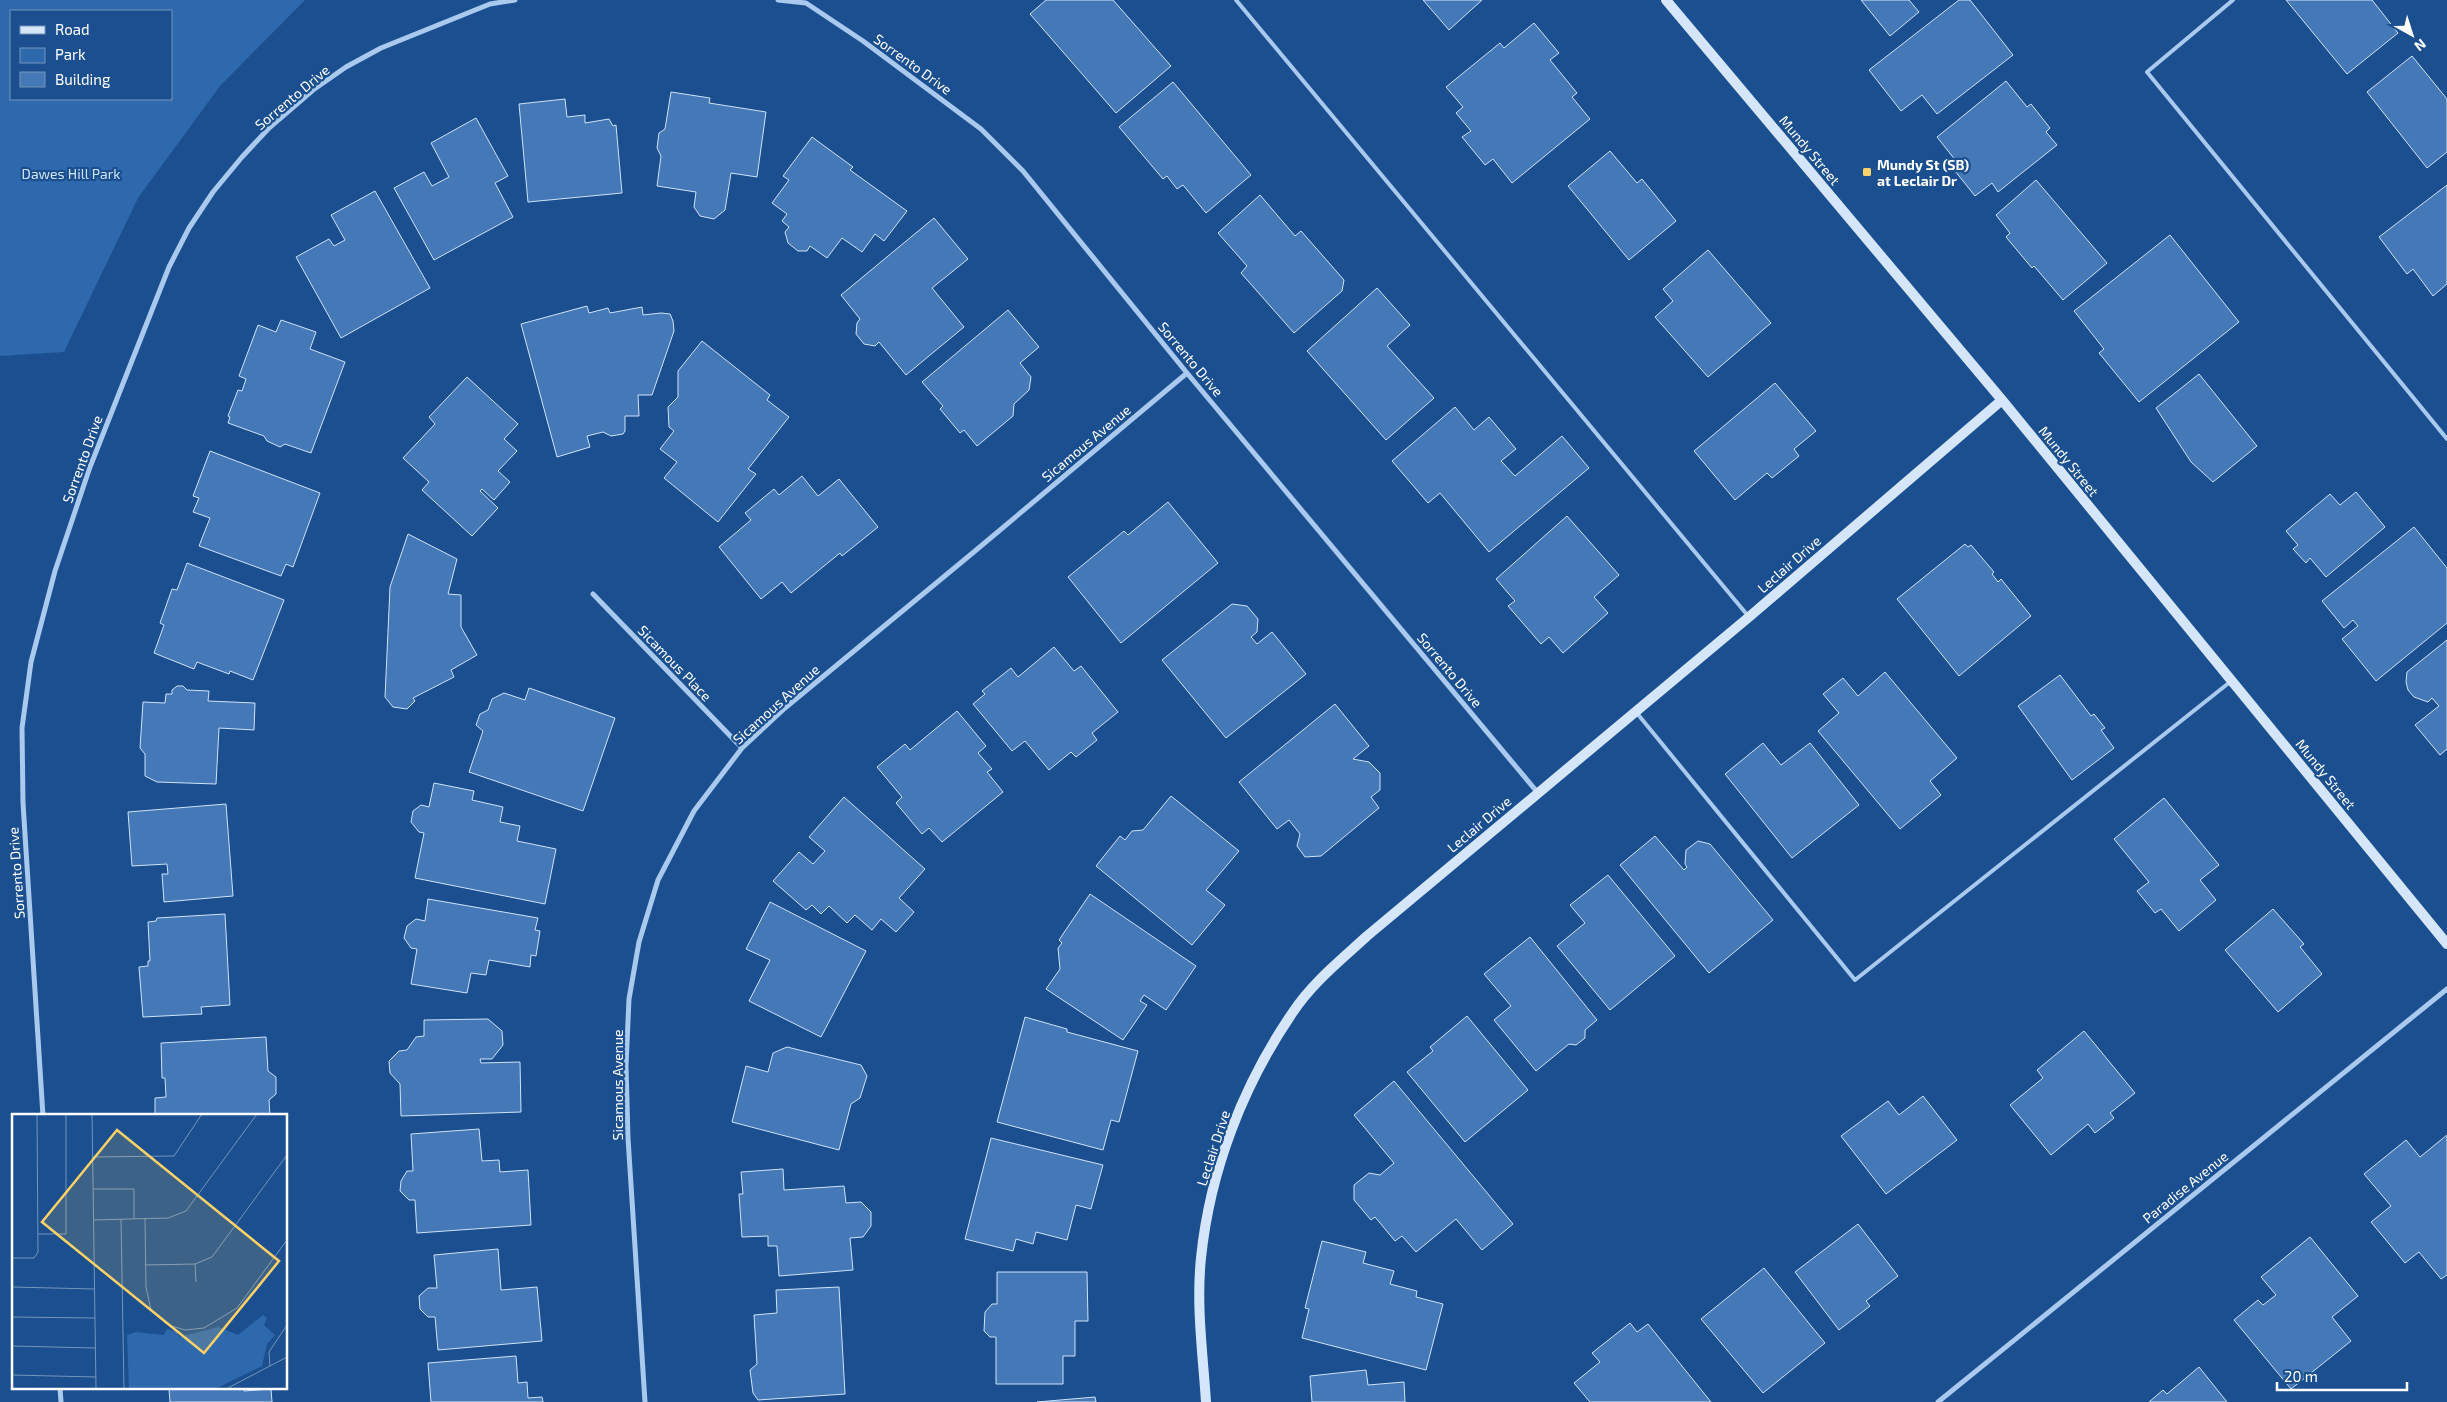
<svg xmlns="http://www.w3.org/2000/svg" width="2447" height="1402" font-family="'Exo 2',sans-serif">
	<style>
		.green { fill: #2e69ad; fill-rule: evenodd }
		.building { fill: #4478b7; stroke: #cfe3fa }
		.lines { fill: none; stroke-linecap: round; stroke-linejoin: round }
		.lane { stroke: #a9c9ee; stroke-width: 4 }
		.street { stroke: #a9c9ee; stroke-width: 5 }
		.secondary { stroke: #d6e6fa; stroke-width: 10 }
		.poi-dot { fill: #ffd166; stroke: #1b4f8f; stroke-width: 2 }
		.labels { text-anchor: middle; dominant-baseline: central; stroke-width: 4.5; stroke-linejoin: round; paint-order: stroke }
		.street-label { font-size: 14px; fill: #fff; stroke: #1b4f8f }
		.poi-label { font-size: 14px; font-weight: bold; fill: #fff; stroke: #1b4f8f; text-anchor: start }
		.park-label { font-size: 14px; fill: #cfe3fa; stroke: #1b4f8f }
		.inset-road { fill: none; stroke: #7695bc; stroke-width: 1 }
		.view { fill: #ffd166; fill-opacity: 0.15; stroke: #ffd166; stroke-width: 2.5 }
		.inset-edge { fill: none; stroke: #fff; stroke-width: 2.5 }
	</style>
	<rect width="100%" height="100%" fill="#1b4f8f"/>
	<!-- green -->
	<path class="green" d="M 0,0 L 305,0 L 220,86 L 138,198 L 64,352 L 0,356 ZM 11,11 L 171,11 L 171,99 L 11,99 Z"/>
	<!-- building -->
	<path class="building" d="M 1046,0 L 1113,0 L 1171,66 L 1116,113 L 1030,14 Z
		M 1423,0 L 1482,0 L 1449,30 Z
		M 1861,0 L 1909,0 L 1919,12 L 1890,36 Z
		M 1959,0 L 1970,0 L 2013,55 L 1937,114 L 1922,95 L 1901,111 L 1869,70 Z
		M 2286,0 L 2372,0 L 2398,33 L 2347,74 Z
		M 1534,23 L 1559,53 L 1550,60 L 1577,93 L 1572,97 L 1590,119 L 1512,183 L 1493,159 L 1485,165 L 1462,137 L 1471,131 L 1456,113 L 1463,107 L 1446,87 L 1500,43 L 1504,48 Z
		M 2412,56 L 2447,99 L 2447,152 L 2427,168 L 2367,92 Z
		M 2006,81 L 2027,107 L 2031,104 L 2050,128 L 2046,132 L 2057,145 L 1998,192 L 1992,183 L 1975,196 L 1951,166 L 1956,161 L 1937,137 Z
		M 1173,82 L 1251,175 L 1206,213 L 1183,185 L 1177,189 L 1167,176 L 1163,179 L 1119,127 Z
		M 671,92 L 710,98 L 709,103 L 766,112 L 757,177 L 731,173 L 725,210 L 714,219 L 700,216 L 694,207 L 696,192 L 657,186 L 661,156 L 657,148 L 659,133 L 665,129 Z
		M 565,99 L 567,117 L 585,115 L 585,123 L 609,119 L 613,126 L 616,125 L 622,193 L 528,202 L 519,104 Z
		M 476,118 L 508,176 L 495,183 L 513,217 L 434,260 L 394,188 L 424,172 L 432,186 L 449,177 L 431,143 Z
		M 812,137 L 853,167 L 850,170 L 907,211 L 884,241 L 875,234 L 862,252 L 842,238 L 827,258 L 810,246 L 807,251 L 798,251 L 788,243 L 785,232 L 789,227 L 782,221 L 787,214 L 772,203 L 789,180 L 783,176 Z
		M 1610,151 L 1637,183 L 1642,179 L 1676,221 L 1629,260 L 1568,186 Z
		M 2036,180 L 2107,263 L 2063,300 L 2034,266 L 2032,268 L 2006,237 L 2010,233 L 1996,215 Z
		M 2447,185 L 2447,284 L 2433,296 L 2413,269 L 2407,274 L 2379,237 Z
		M 375,191 L 430,288 L 341,338 L 296,257 L 329,239 L 334,246 L 345,240 L 331,215 Z
		M 1260,195 L 1295,236 L 1301,231 L 1344,280 L 1342,291 L 1294,333 L 1241,273 L 1247,266 L 1218,233 Z
		M 934,218 L 968,259 L 932,288 L 964,327 L 906,375 L 879,342 L 875,346 L 864,344 L 856,334 L 857,323 L 860,319 L 841,295 Z
		M 2170,235 L 2239,322 L 2139,402 L 2099,353 L 2104,349 L 2074,311 Z
		M 1708,250 L 1771,323 L 1708,377 L 1655,317 L 1673,301 L 1663,289 Z
		M 1377,288 L 1410,325 L 1387,346 L 1434,398 L 1386,440 L 1307,351 Z
		M 587,306 L 589,313 L 608,308 L 610,313 L 642,307 L 643,315 L 661,313 L 670,314 L 673,321 L 674,331 L 652,395 L 638,395 L 639,416 L 625,416 L 625,431 L 623,434 L 611,436 L 603,432 L 587,436 L 590,447 L 557,457 L 521,324 Z
		M 1008,310 L 1039,347 L 1020,363 L 1031,377 L 1029,390 L 1014,404 L 1013,416 L 977,446 L 964,430 L 960,433 L 940,409 L 943,406 L 922,382 Z
		M 281,320 L 316,332 L 310,349 L 345,362 L 311,453 L 285,444 L 280,447 L 267,441 L 264,436 L 228,423 L 230,417 L 228,416 L 238,390 L 242,391 L 246,379 L 239,376 L 258,325 L 276,332 Z
		M 702,341 L 770,395 L 767,400 L 789,417 L 748,469 L 756,474 L 718,522 L 664,478 L 677,462 L 660,449 L 674,431 L 669,427 L 668,407 L 678,397 L 678,371 Z
		M 2199,374 L 2257,446 L 2213,482 L 2191,462 L 2156,408 Z
		M 467,377 L 518,424 L 504,439 L 517,451 L 498,471 L 510,482 L 494,500 L 482,489 L 480,491 L 498,508 L 472,536 L 422,490 L 429,482 L 403,458 L 435,424 L 429,417 Z
		M 1775,383 L 1816,431 L 1794,449 L 1799,456 L 1772,478 L 1767,473 L 1735,500 L 1694,451 Z
		M 1455,407 L 1474,430 L 1489,417 L 1516,449 L 1501,461 L 1515,476 L 1562,436 L 1589,468 L 1489,552 L 1440,493 L 1428,503 L 1392,461 Z
		M 210,451 L 320,493 L 293,567 L 286,564 L 281,576 L 199,546 L 210,518 L 193,512 L 199,498 L 193,496 Z
		M 802,476 L 818,496 L 839,479 L 878,527 L 842,556 L 840,553 L 791,593 L 782,582 L 761,599 L 719,547 L 751,520 L 745,513 L 774,489 L 779,495 Z
		M 2356,492 L 2385,527 L 2326,577 L 2310,558 L 2306,563 L 2293,549 L 2298,545 L 2286,531 L 2330,494 L 2340,505 Z
		M 1168,502 L 1218,563 L 1121,643 L 1068,577 L 1124,531 L 1128,535 Z
		M 1567,516 L 1619,575 L 1594,597 L 1608,613 L 1563,653 L 1549,637 L 1541,644 L 1508,606 L 1515,601 L 1496,579 Z
		M 2414,527 L 2447,568 L 2447,623 L 2376,681 L 2342,639 L 2358,626 L 2353,620 L 2344,628 L 2322,601 Z
		M 408,534 L 457,559 L 448,594 L 461,595 L 461,627 L 477,655 L 451,670 L 454,677 L 413,698 L 415,701 L 407,709 L 393,707 L 385,697 L 390,587 Z
		M 1965,544 L 1968,547 L 1971,545 L 1994,572 L 1992,574 L 1998,582 L 2001,579 L 2031,616 L 1959,676 L 1897,599 Z
		M 187,563 L 284,600 L 253,680 L 230,671 L 229,674 L 197,662 L 194,669 L 154,653 L 164,625 L 160,623 L 172,589 L 177,590 Z
		M 1232,604 L 1247,606 L 1258,619 L 1257,632 L 1251,637 L 1257,644 L 1272,632 L 1306,674 L 1226,738 L 1162,660 Z
		M 2447,640 L 2447,749 L 2440,755 L 2415,725 L 2439,706 L 2432,698 L 2428,702 L 2414,697 L 2408,690 L 2406,682 L 2407,672 Z
		M 1054,647 L 1074,671 L 1081,666 L 1118,712 L 1092,733 L 1097,740 L 1076,757 L 1071,752 L 1049,770 L 1025,741 L 1012,751 L 973,704 L 985,694 L 982,691 L 1011,668 L 1018,677 Z
		M 1885,672 L 1957,758 L 1930,781 L 1941,795 L 1900,829 L 1818,731 L 1839,713 L 1823,694 L 1843,678 L 1858,696 Z
		M 2060,675 L 2091,716 L 2094,714 L 2105,728 L 2101,730 L 2114,748 L 2072,780 L 2018,706 Z
		M 177,686 L 183,686 L 187,690 L 209,691 L 208,701 L 255,703 L 254,730 L 219,728 L 216,784 L 157,782 L 145,776 L 145,754 L 140,748 L 143,702 L 165,703 L 166,694 L 172,694 L 172,690 Z
		M 529,688 L 615,718 L 583,811 L 469,772 L 483,731 L 476,725 L 480,714 L 488,710 L 492,699 L 504,693 L 525,700 Z
		M 1335,704 L 1369,746 L 1353,759 L 1369,762 L 1380,773 L 1380,790 L 1371,797 L 1379,808 L 1321,856 L 1305,857 L 1297,846 L 1300,834 L 1289,820 L 1277,829 L 1239,782 Z
		M 957,711 L 986,746 L 978,753 L 992,769 L 987,772 L 1003,792 L 942,842 L 929,828 L 922,834 L 896,803 L 902,797 L 877,767 L 905,744 L 910,750 Z
		M 1763,743 L 1781,765 L 1810,743 L 1859,805 L 1792,858 L 1725,774 Z
		M 434,783 L 474,791 L 472,800 L 503,807 L 500,822 L 520,826 L 517,841 L 556,849 L 545,904 L 415,878 L 424,833 L 419,832 L 411,822 L 413,811 L 421,805 L 429,807 Z
		M 1171,796 L 1239,851 L 1206,890 L 1225,905 L 1192,945 L 1096,866 L 1120,836 L 1125,840 L 1132,831 L 1143,830 Z
		M 844,797 L 925,869 L 899,898 L 914,912 L 896,932 L 881,919 L 872,930 L 855,915 L 847,923 L 829,906 L 821,914 L 812,905 L 806,910 L 773,881 L 799,852 L 813,864 L 825,851 L 809,837 Z
		M 2164,798 L 2219,865 L 2200,880 L 2216,900 L 2179,931 L 2161,909 L 2155,913 L 2137,891 L 2149,882 L 2114,839 Z
		M 226,804 L 233,896 L 164,902 L 162,874 L 168,874 L 167,864 L 132,866 L 128,812 Z
		M 1655,836 L 1684,870 L 1687,867 L 1685,864 L 1686,850 L 1698,841 L 1710,844 L 1773,920 L 1709,973 L 1620,865 Z
		M 1608,875 L 1675,956 L 1610,1010 L 1557,946 L 1585,923 L 1570,905 Z
		M 1090,894 L 1196,966 L 1166,1010 L 1144,995 L 1140,1001 L 1147,1005 L 1123,1040 L 1046,989 L 1060,969 L 1058,948 L 1062,943 L 1059,940 Z
		M 428,899 L 538,918 L 535,930 L 540,931 L 536,956 L 531,955 L 530,967 L 489,960 L 486,975 L 471,973 L 467,993 L 411,984 L 417,949 L 411,948 L 404,938 L 407,926 L 416,919 L 425,921 Z
		M 770,902 L 866,951 L 821,1037 L 749,1001 L 770,960 L 746,949 Z
		M 2273,909 L 2304,944 L 2300,947 L 2322,974 L 2278,1012 L 2225,950 Z
		M 225,914 L 230,1005 L 201,1007 L 202,1014 L 143,1017 L 139,967 L 148,966 L 148,961 L 150,961 L 148,922 L 156,921 L 157,918 Z
		M 1530,937 L 1597,1020 L 1585,1030 L 1585,1038 L 1576,1045 L 1569,1044 L 1536,1071 L 1494,1020 L 1511,1006 L 1484,974 Z
		M 1467,1016 L 1528,1090 L 1465,1142 L 1407,1072 L 1433,1051 L 1430,1047 Z
		M 1025,1017 L 1067,1029 L 1067,1032 L 1138,1051 L 1119,1122 L 1111,1120 L 1103,1150 L 997,1122 Z
		M 488,1019 L 502,1031 L 503,1045 L 492,1059 L 480,1059 L 481,1063 L 520,1062 L 521,1112 L 401,1116 L 400,1084 L 390,1073 L 389,1061 L 399,1051 L 407,1050 L 416,1037 L 424,1036 L 424,1020 Z
		M 2084,1031 L 2135,1093 L 2110,1113 L 2114,1118 L 2095,1133 L 2088,1124 L 2051,1155 L 2010,1105 L 2043,1078 L 2037,1070 Z
		M 266,1037 L 268,1071 L 276,1077 L 276,1094 L 269,1100 L 270,1116 L 155,1116 L 155,1098 L 166,1097 L 165,1078 L 162,1078 L 161,1043 Z
		M 787,1047 L 861,1065 L 867,1076 L 860,1098 L 851,1104 L 839,1150 L 732,1122 L 746,1066 L 768,1072 L 773,1053 Z
		M 1394,1081 L 1513,1224 L 1482,1250 L 1456,1219 L 1416,1252 L 1402,1236 L 1395,1241 L 1375,1217 L 1371,1220 L 1354,1200 L 1354,1185 L 1369,1173 L 1380,1175 L 1394,1163 L 1354,1115 Z
		M 1923,1096 L 1957,1140 L 1886,1194 L 1841,1136 L 1888,1101 L 1899,1115 Z
		M 479,1129 L 482,1161 L 499,1160 L 500,1172 L 528,1170 L 531,1225 L 417,1233 L 415,1200 L 409,1200 L 400,1191 L 401,1181 L 407,1171 L 413,1171 L 411,1134 Z
		M 2447,1135 L 2447,1275 L 2441,1279 L 2419,1252 L 2405,1263 L 2371,1222 L 2391,1206 L 2364,1174 L 2406,1140 L 2420,1157 Z
		M 991,1138 L 1103,1165 L 1091,1209 L 1076,1205 L 1067,1240 L 1036,1232 L 1033,1244 L 1016,1239 L 1013,1251 L 965,1239 Z
		M 783,1169 L 784,1190 L 844,1186 L 846,1203 L 861,1202 L 871,1212 L 871,1226 L 863,1237 L 850,1238 L 853,1270 L 779,1276 L 777,1246 L 768,1246 L 768,1236 L 742,1237 L 739,1194 L 743,1194 L 741,1172 Z
		M 1858,1224 L 1898,1276 L 1866,1301 L 1870,1306 L 1839,1330 L 1795,1272 Z
		M 2310,1237 L 2358,1296 L 2332,1317 L 2351,1341 L 2291,1389 L 2234,1320 L 2258,1300 L 2263,1305 L 2276,1295 L 2261,1277 Z
		M 1322,1241 L 1366,1252 L 1363,1263 L 1394,1271 L 1390,1284 L 1417,1291 L 1416,1297 L 1443,1304 L 1426,1370 L 1302,1338 L 1309,1309 L 1305,1308 Z
		M 498,1249 L 501,1290 L 537,1287 L 542,1341 L 438,1350 L 435,1317 L 428,1317 L 420,1309 L 419,1296 L 428,1288 L 437,1288 L 434,1255 Z
		M 1764,1268 L 1825,1343 L 1763,1393 L 1701,1319 Z
		M 997,1272 L 1087,1272 L 1088,1321 L 1075,1321 L 1075,1356 L 1063,1356 L 1063,1384 L 996,1384 L 996,1337 L 990,1337 L 984,1331 L 985,1312 L 992,1304 L 997,1304 Z
		M 839,1287 L 845,1394 L 758,1400 L 753,1393 L 750,1370 L 757,1364 L 754,1315 L 777,1313 L 776,1290 Z
		M 1630,1323 L 1637,1332 L 1648,1324 L 1711,1402 L 1590,1402 L 1574,1383 L 1600,1362 L 1592,1353 Z
		M 516,1356 L 518,1383 L 527,1382 L 528,1398 L 542,1397 L 543,1402 L 431,1402 L 428,1363 Z
		M 2199,1367 L 2227,1402 L 2149,1402 L 2163,1390 L 2167,1394 Z
		M 1366,1370 L 1368,1385 L 1404,1382 L 1405,1402 L 1312,1402 L 1310,1376 Z
		M 244,1388 L 244,1391 L 271,1389 L 272,1402 L 170,1402 L 169,1389 Z
		M 1095,1397 L 1096,1402 L 1037,1402 Z"/>
	<g class="lines">
		<!-- lane -->
		<path class="lane" d="M 1236,0 L 1749,617
			M 2233,0 L 2147,72 L 2447,439
			M 1636,712 L 1855,980 L 2230,682"/>
		<!-- street -->
		<path class="street" d="M 778,0 L 806,3 L 863,41 L 981,129 L 1023,171 L 1187,373 L 1538,793
			M 593,594 L 742,748
			M 43,1116 L 23,803 L 22,728 L 31,662 L 55,571 L 90,467 L 169,267 L 189,228 L 213,192 L 242,157 L 269,128 L 313,90 L 346,67 L 381,48 L 490,4 L 515,0
			M 60,1388 L 61,1402
			M 645,1402 L 628,1138 L 626,1066 L 629,999 L 639,942 L 658,880 L 694,811 L 742,748 L 785,708 L 975,551 L 1187,373
			M 1938,1402 L 2447,989"/>
		<!-- secondary -->
		<path class="secondary" d="M 1666,0 L 2002,400 L 2447,944
			M 1206,1402 C 1203,1355 1196,1306 1201,1258 C 1210,1170 1243,1085 1293,1012 C 1312,983 1342,959 1367,936 L 1749,617 L 2002,400"/>
	</g>
	<!-- markers -->
	<rect class="poi-dot" x="1862" y="167" width="10" height="10" rx="2.5"/>
	<g class="labels">
		<!-- street labels -->
		<g class="street-label">
			<text transform="translate(913 64) rotate(36)">Sorrento Drive</text>
			<text transform="translate(292 97) rotate(-40)">Sorrento Drive</text>
			<text transform="translate(1810 150) rotate(50)">Mundy Street</text>
			<text transform="translate(1191 359) rotate(50)">Sorrento Drive</text>
			<text transform="translate(1086 443) rotate(-40)">Sicamous Avenue</text>
			<text transform="translate(82 459) rotate(-70)">Sorrento Drive</text>
			<text transform="translate(2069 461) rotate(51)">Mundy Street</text>
			<text transform="translate(1789 564) rotate(-41)">Leclair Drive</text>
			<text transform="translate(675 663) rotate(46)">Sicamous Place</text>
			<text transform="translate(1450 670) rotate(50)">Sorrento Drive</text>
			<text transform="translate(776 704) rotate(-42)">Sicamous Avenue</text>
			<text transform="translate(2326 774) rotate(51)">Mundy Street</text>
			<text transform="translate(1479 824) rotate(-40)">Leclair Drive</text>
			<text transform="translate(16 873) rotate(-94)">Sorrento Drive</text>
			<text transform="translate(617 1085) rotate(-90)">Sicamous Avenue</text>
			<text transform="translate(1213 1148) rotate(-72)">Leclair Drive</text>
			<text transform="translate(2185 1187) rotate(-39)">Paradise Avenue</text>
		</g>
		<!-- poi labels -->
		<g class="poi-label">
			<text x="1877" y="164">Mundy St (SB)<tspan x="1877" dy="16">at Leclair Dr</tspan></text>
		</g>
		<!-- park labels -->
		<g class="park-label">
			<text x="71" y="173">Dawes Hill Park</text>
		</g>
	</g>
	<!-- overview -->
	<g transform="translate(12 1114)">
		<rect width="275" height="275" fill="#1b4f8f"/>
		<path d="M 251,201 L 255,204 L 252,211 L 263,221 L 255,230 L 250,252 L 203,275 L 117,275 L 115,221 L 124,218 L 152,221 L 155,215 L 165,218 L 167,223 L 206,213 L 226,221 Z" fill="#2e69ad"/>
		<path class="inset-road" d="M 80,0 L 84,275M 81,43 L 162,42 L 190,0M 81,75 L 122,75 L 122,105M 109,105 L 112,275M 133,105 L 134,173 L 139,196 L 156,211 L 173,216 L 192,214 L 225,194 L 275,126M 81,106 L 156,104 L 174,97 L 245,0M 26,120 L 54,120 L 54,0M 0,144 L 22,144 L 26,138 L 25,0M 183,150 L 184,168M 133,151 L 183,150 L 200,143 L 275,41M 0,173 L 82,175M 0,203 L 83,204M 0,232 L 83,234M 258,252 L 257,238 L 275,211M 0,261 L 84,263M 214,275 L 275,243"/>
		<path class="view" d="M 105,16 L 267,147 L 192,239 L 30,108 Z"/>
		<rect width="275" height="275" class="inset-edge"/>
	</g>
	<!-- legend -->
	<rect x="10" y="10" width="162" height="90" fill="#1b4f8f" stroke="#7695bc"/>
	<rect x="20" y="26" width="25" height="8" fill="#d6e6fa" stroke="#7695bc"/>
	<text x="55" y="35" font-size="15" fill="#ffffff">Road</text>
	<rect x="20" y="48" width="25" height="15" fill="#2e69ad" stroke="#7695bc"/>
	<text x="55" y="60" font-size="15" fill="#ffffff">Park</text>
	<rect x="20" y="72" width="25" height="15" fill="#4478b7" stroke="#7695bc"/>
	<text x="55" y="85" font-size="15" fill="#ffffff">Building</text>
	<!-- north arrow -->
	<g transform="translate(2412 35) rotate(141)" stroke="#1b4f8f" stroke-width="4" paint-order="stroke">
	<path d="M0-4L9 19L0 12L-9 19Z" fill="#ffffff"/>
	<text y="-8" font-size="14" font-weight="bold" text-anchor="middle" fill="#ffffff">N</text>
	</g>
	<!-- scale -->
	<path d="M2277 1382v8h130v-8" fill="none" stroke="#ffffff" stroke-width="2.5"/>
	<text x="2284" y="1382" font-size="15" fill="#ffffff" stroke="#1b4f8f" stroke-width="4" paint-order="stroke">20 m</text>
</svg>
